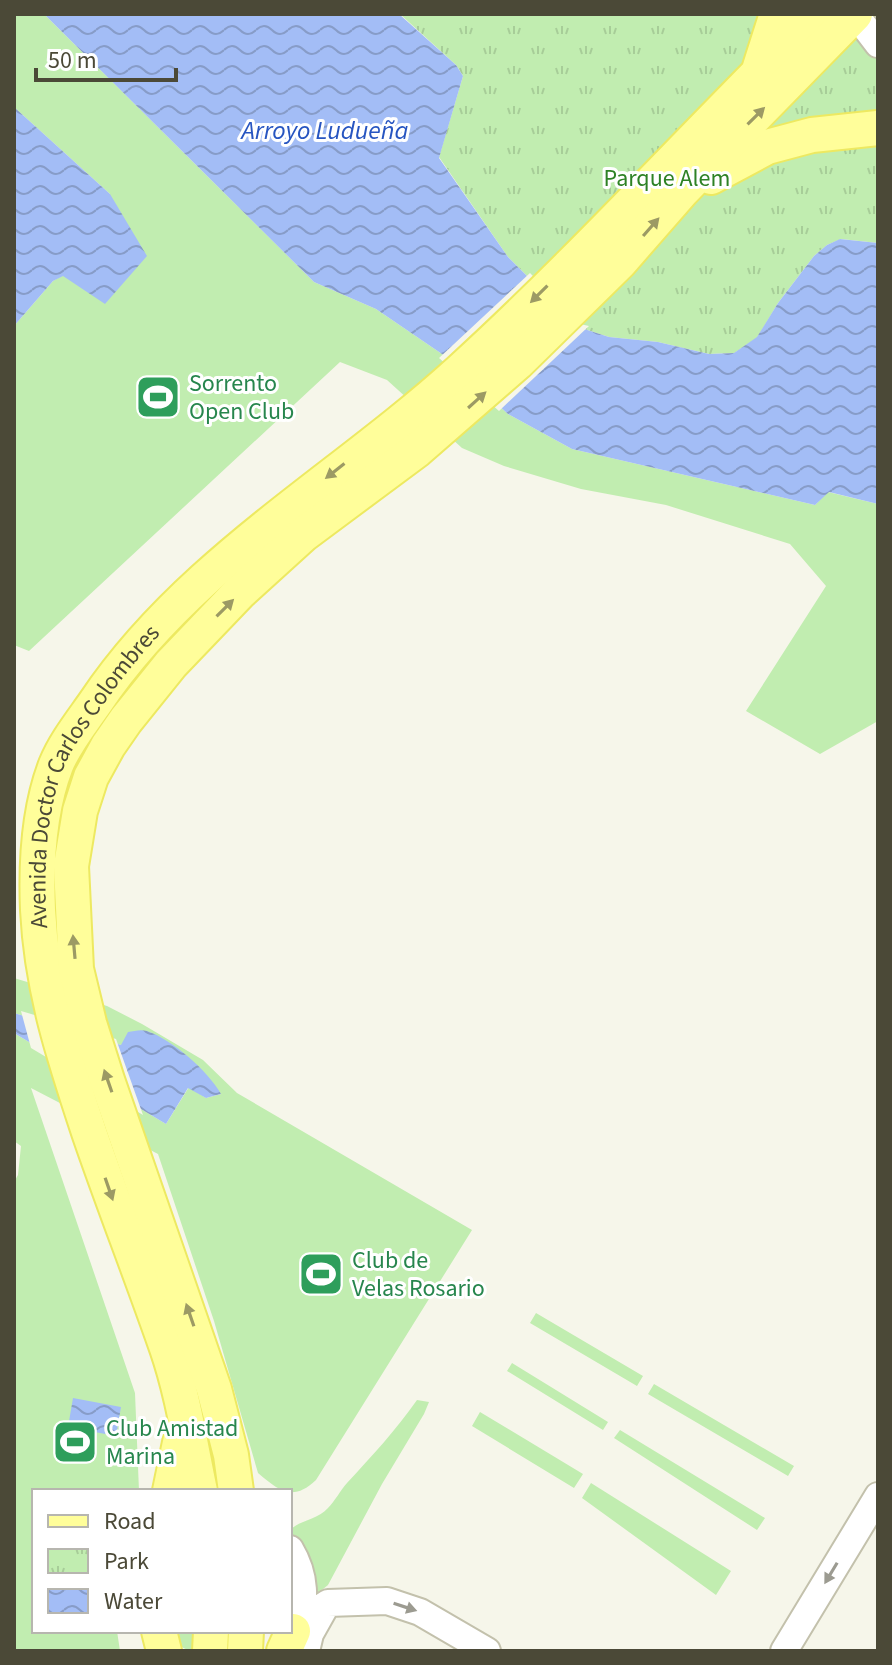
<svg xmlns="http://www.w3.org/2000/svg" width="892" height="1665" font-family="'Source Sans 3',sans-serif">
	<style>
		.grass { fill: #c1edb0 }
		.park { fill: url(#park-tufts) }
		.water { fill: url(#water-waves) }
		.pier { fill: #f6f6ea }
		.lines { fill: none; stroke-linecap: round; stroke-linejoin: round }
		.minor-casing { stroke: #c3c1ac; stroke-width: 30 }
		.major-casing { stroke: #ede961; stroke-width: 38 }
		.minor { stroke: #fff; stroke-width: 26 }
		.major { stroke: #fffe9a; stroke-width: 34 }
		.oneway { fill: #9c9a64 }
		.oneway2 { fill: #9c9b91 }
		.labels { text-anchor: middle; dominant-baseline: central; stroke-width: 6; stroke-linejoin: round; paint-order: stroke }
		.park-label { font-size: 24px; fill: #2e8225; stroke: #fff }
		.leisure-label { font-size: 24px; fill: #27864d; stroke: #fff; text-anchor: start }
		.street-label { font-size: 24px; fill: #4b4937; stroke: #fff }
		.water-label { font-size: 26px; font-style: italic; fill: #2755c1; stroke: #fff }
	</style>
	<defs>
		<pattern id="park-tufts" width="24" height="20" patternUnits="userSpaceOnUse" patternTransform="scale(2)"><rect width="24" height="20" fill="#c1edb0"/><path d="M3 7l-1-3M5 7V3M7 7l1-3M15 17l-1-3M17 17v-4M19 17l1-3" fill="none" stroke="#a7cd98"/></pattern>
		<pattern id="water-waves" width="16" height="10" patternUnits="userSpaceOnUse" patternTransform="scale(2)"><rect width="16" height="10" fill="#a3bdf6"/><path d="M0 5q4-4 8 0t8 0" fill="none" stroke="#879cc8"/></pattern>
	</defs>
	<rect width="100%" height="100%" fill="#f6f6ea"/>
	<!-- grass -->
	<path class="grass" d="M 14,14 L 44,14 L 314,282 L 376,309 L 442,354 L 508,414 L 572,449 L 815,505 L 828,492 L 878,504 L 878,721 L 820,754 L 746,711 L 826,586 L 790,544 L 666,505 L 581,489 L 504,466 L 462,448 L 387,380 L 340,362 L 29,651 L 14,645 L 14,326 L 53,281 L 63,275 L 110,194 L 14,107 Z
		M 14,978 L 107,1006 L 142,1024 L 203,1060 L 237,1093 L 472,1230 L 316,1480 C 293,1502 279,1491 258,1473 L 214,1321 L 158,1154 L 31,1088 L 135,1393 L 139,1491 L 34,1491 L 34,1631 L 117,1631 L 120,1651 L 14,1651 L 14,1182 L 18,1175 L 21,1146 L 14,1141 L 14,1033 L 166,1124 L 189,1087 L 206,1098 L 221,1094 L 121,1045 L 14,1013 Z
		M 536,1313 L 643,1376 L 637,1386 L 530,1323 Z
		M 512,1363 L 608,1422 L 603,1430 L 507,1371 Z
		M 654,1384 L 794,1466 L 788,1476 L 648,1394 Z
		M 417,1400 L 429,1402 L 424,1414 L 382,1484 L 328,1585 L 313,1597 L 304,1555 L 290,1530 C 300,1520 317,1520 328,1508 C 335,1501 340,1491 347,1483 C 372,1456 396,1430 417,1400 Z
		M 480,1412 L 583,1474 L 574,1488 L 472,1426 Z
		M 620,1430 L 765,1518 L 757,1530 L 614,1438 Z
		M 591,1483 L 731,1571 L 716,1595 L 582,1498 Z
		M 167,1631 L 195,1631 L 196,1651 C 183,1651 173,1642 167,1631 Z"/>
	<!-- park -->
	<path class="park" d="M 400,14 L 878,14 L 878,243 L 841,239 L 827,245 L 814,256 L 778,303 L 757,338 L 734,353 L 709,354 L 658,342 L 609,337 L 578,327 L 508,257 L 439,157 L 463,76 L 456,65 Z"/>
	<!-- water -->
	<path class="water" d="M 44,14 L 399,14 L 456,65 L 463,76 L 439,158 L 508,257 L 578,327 L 609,337 L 658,342 L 709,354 L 734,353 L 757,337 L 778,303 L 814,256 L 827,245 L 840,239 L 878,243 L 878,504 L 829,492 L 815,505 L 572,449 L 508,414 L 442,354 L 376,309 L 314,282 Z
		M 14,107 L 110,194 L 147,256 L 105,304 L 63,276 L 53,281 L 14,326 Z
		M 14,1013 L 121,1045 L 128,1032 C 134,1031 141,1029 147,1031 C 173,1040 208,1071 221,1094 L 206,1098 L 188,1088 L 166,1124 L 14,1033 Z
		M 73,1398 L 121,1407 L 116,1436 L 68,1427 Z"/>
	<!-- pier -->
	<path class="pier" d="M 530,273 L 580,324 L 589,326 L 499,411 L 439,358 Z
		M 21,1011 L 116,1039 L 143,1115 L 31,1048 Z"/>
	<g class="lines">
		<!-- minor casing -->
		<g class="minor-casing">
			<path id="minor" d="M 855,14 L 878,44
				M 290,1549 C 305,1574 308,1603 294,1629
				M 297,1623 L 328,1603 L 387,1601 L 420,1612 L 487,1651
				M 306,1651 L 310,1634 L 324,1609
				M 784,1651 L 878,1496"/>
		</g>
		<!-- major casing -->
		<g class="major-casing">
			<g id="major">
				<path d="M 760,67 L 777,14"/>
				<path d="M 711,177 L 767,147 L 812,135 L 878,128"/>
				<path d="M 170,1491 L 182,1433"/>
				<path id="s1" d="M 200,1491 C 190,1444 183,1394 167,1348 C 142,1276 114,1205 89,1132 C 64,1057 42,990 38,910 C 36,863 39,809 56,765 C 65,743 81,723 95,703 C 188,564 339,481 460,371 C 584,258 697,132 817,14"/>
				<path d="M 236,1491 L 231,1455 L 214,1389 L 107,1080 L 89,1023 L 76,969 L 71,866 L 80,811 L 91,777 L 108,746 L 126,720 L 171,664 L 239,593 L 304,534 L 417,450 L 517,363 L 620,262 L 682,191 L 855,14"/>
				<path d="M 159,1631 L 164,1651"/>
				<path d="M 210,1651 L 211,1631"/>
				<path d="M 245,1651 L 246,1631"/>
				<path d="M 284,1651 L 293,1631"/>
			</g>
		</g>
		<!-- minor -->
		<use href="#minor" class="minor"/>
		<!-- major -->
		<use href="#major" class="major"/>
	</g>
	<!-- one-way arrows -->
	<defs><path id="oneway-solid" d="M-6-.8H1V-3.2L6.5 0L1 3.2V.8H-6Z" transform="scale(2)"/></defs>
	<g class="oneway">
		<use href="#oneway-solid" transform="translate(756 116) rotate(-45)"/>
		<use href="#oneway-solid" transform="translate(651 227) rotate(-49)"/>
		<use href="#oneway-solid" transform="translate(539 294) rotate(135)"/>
		<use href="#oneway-solid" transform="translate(477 400) rotate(-42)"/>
		<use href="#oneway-solid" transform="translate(335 471) rotate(142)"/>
		<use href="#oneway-solid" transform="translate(225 608) rotate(-45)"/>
		<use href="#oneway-solid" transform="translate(74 947) rotate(-95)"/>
		<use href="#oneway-solid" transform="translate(108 1081) rotate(-109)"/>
		<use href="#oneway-solid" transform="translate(109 1189) rotate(71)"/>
		<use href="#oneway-solid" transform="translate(190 1315) rotate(-109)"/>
	</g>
	<g class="oneway2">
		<use href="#oneway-solid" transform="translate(831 1573) rotate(121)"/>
		<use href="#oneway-solid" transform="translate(405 1607) rotate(18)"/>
	</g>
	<!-- icons -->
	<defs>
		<g id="stadium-square" transform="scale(2.3)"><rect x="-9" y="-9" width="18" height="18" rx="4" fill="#2e9e5b" stroke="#fff"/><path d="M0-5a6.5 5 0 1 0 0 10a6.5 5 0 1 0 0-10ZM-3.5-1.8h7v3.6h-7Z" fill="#fff"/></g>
	</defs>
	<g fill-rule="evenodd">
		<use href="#stadium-square" x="158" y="397"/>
		<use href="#stadium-square" x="321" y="1274"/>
		<use href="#stadium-square" x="75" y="1442"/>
	</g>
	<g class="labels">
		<!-- park labels -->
		<g class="park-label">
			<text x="667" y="178">Parque Alem</text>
		</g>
		<!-- leisure labels -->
		<g class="leisure-label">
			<text x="189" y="383">Sorrento<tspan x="189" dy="28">Open Club</tspan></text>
			<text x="352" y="1260">Club de<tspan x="352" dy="28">Velas Rosario</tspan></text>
			<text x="106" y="1428">Club Amistad<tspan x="106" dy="28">Marina</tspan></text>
		</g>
		<!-- street labels -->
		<g class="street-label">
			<text stroke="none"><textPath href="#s1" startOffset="754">Avenida Doctor Carlos Colombres</textPath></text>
		</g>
		<!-- water labels -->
		<g class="water-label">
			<text x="325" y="130">Arroyo Ludueña</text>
		</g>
	</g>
	<!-- border -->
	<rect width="892" height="1665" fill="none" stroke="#4b4937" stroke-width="32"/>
	<!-- legend -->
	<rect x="32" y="1489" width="260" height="144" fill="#ffffff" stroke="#b7b6af" stroke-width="2"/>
	<rect x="48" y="1515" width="40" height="12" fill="#fffe9a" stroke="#b7b6af" stroke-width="2"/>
	<text x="104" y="1529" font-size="24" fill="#4b4937">Road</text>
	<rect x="48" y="1549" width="40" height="24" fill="url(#park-tufts)" stroke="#b7b6af" stroke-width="2"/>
	<text x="104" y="1569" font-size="24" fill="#4b4937">Park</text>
	<rect x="48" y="1589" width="40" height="24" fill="url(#water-waves)" stroke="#b7b6af" stroke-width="2"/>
	<text x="104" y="1609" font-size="24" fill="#4b4937">Water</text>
	<!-- scale -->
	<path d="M36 68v12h140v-12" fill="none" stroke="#4b4937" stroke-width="4"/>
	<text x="48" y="68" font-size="24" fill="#4b4937" stroke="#ffffff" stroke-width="6" paint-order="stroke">50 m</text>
</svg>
